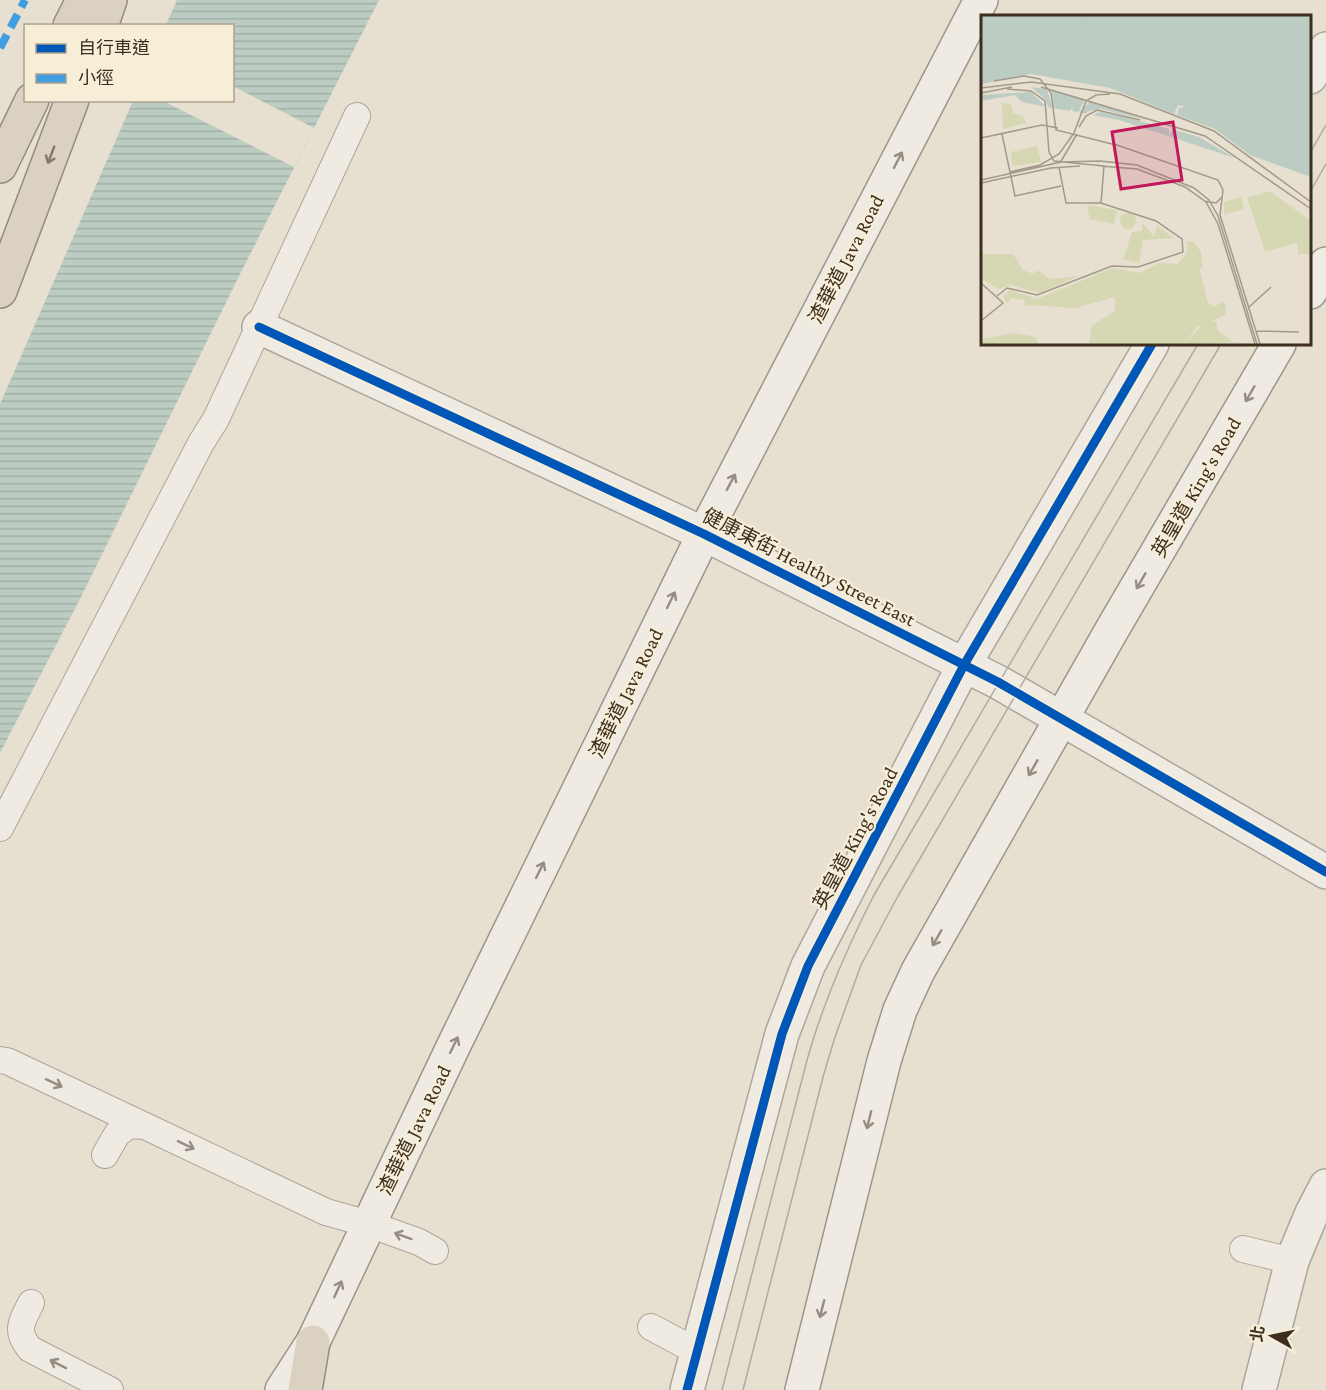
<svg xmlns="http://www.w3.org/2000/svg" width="1326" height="1390" font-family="'Crimson Pro','Noto Sans TC',serif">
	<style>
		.water { fill: url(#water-rules); fill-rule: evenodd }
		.pier { fill: #e7e0d1 }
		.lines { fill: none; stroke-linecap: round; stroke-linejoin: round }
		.service-casing { stroke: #ada599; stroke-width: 28 }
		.minor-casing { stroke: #ada599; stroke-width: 36 }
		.secondary-casing { stroke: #9c958a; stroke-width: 36 }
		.motorway-casing { stroke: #928b80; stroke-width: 36 }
		.service { stroke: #efebe3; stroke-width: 26 }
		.minor { stroke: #efebe3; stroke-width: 33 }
		.secondary { stroke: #efebe3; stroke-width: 33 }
		.motorway { stroke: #dad1c2; stroke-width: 33 }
		.tram { stroke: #afaaa2; stroke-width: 1.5 }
		.quiet { stroke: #3f9de0; stroke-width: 8; stroke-dasharray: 15 8; stroke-linecap: butt }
		.cycleway-casing { stroke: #f7eed8; stroke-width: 13 }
		.cycleway { stroke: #0057b8; stroke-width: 9 }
		.oneway { stroke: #847769 }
		.oneway2 { stroke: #968c82 }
		.labels { text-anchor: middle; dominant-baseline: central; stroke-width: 4.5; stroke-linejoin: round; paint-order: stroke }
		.street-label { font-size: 20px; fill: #3d2e20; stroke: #f7eed8 }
		.inset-river { fill: none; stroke: #bcccc2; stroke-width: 3 }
		.inset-road { fill: none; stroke: #a3998a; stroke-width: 1.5 }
		.view { fill: #c2185b; fill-opacity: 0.15; stroke: #c2185b; stroke-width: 3 }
		.inset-edge { fill: none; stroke: #3d2e20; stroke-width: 3 }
	</style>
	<defs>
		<pattern id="water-rules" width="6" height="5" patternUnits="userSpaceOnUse" patternTransform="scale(1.5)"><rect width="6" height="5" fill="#bcccc2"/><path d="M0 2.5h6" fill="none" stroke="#a2b0a6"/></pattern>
	</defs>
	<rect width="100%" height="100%" fill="#e7e0d1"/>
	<!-- water -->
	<path class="water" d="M 0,0 L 379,0 L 241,272 L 82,595 L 0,753 ZM 26,26 L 232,26 L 232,100 L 26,100 Z"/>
	<!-- pier -->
	<path class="pier" d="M 0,0 L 177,0 L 166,25 L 26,26 L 26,100 L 133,101 L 0,404 Z
		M 233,86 L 314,128 L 294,167 L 163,101 L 232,100 Z"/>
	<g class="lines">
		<!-- service casing -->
		<g class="service-casing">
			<path id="service" d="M 0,828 L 201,443 L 216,419 L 357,116
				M 0,1060 L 7,1061 L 145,1126
				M 105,1155 L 117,1134 L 129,1125 L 145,1126 L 326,1212 L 369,1224 L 419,1242 L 435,1251
				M 1243,1249 L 1292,1261
				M 31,1303 C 21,1323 15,1331 30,1349 L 110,1390
				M 651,1327 L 698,1352"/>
		</g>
		<!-- minor casing -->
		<g class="minor-casing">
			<path id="minor" d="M 1310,77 L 1326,49
				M 259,327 L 704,534 L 998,682 L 1326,872
				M 687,1390 L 782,1034 L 808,966 L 964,665 L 1152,344
				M 1259,1390 L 1292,1261 L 1312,1213 L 1326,1186"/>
		</g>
		<!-- secondary casing -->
		<g class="secondary-casing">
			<path id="secondary" d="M 1310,292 L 1326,264
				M 282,1390 L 313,1342 L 453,1047 L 704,534 L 981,0
				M 802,1390 L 884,1061 L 900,1010 L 918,971 L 1113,628 L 1279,344"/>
		</g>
		<!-- motorway casing -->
		<g class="motorway-casing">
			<path id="motorway" d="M 70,26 L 83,0
				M 101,26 L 110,0
				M 0,166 L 32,100
				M 0,291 L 72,100
				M 305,1390 L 313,1342"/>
		</g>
		<!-- service -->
		<use href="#service" class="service"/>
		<!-- minor -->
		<use href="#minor" class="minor"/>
		<!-- secondary -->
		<use href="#secondary" class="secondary"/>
		<!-- motorway -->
		<use href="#motorway" class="motorway"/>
		<!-- tram -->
		<path class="tram" d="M 1310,153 L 1326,125
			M 1310,192 L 1326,164
			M 722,1390 L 807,1060 C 823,1003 847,948 874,895 L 1198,344
			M 743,1390 L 823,1077 L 835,1037 L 861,965 L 898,896 L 1221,344"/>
		<!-- quiet -->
		<path class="quiet" d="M 0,48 L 25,0"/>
		<!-- cycleway casing -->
		<g class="cycleway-casing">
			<path id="cycleway" d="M 259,327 L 704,534 L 998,682 L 1326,872
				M 687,1390 L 782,1034 L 808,966 L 964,665 L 1152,344"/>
		</g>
		<!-- cycleway -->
		<use href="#cycleway" class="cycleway"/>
	</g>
	<!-- one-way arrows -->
	<defs><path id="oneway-shaft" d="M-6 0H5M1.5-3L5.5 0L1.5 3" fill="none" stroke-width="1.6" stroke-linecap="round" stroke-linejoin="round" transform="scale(1.5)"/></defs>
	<use class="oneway" href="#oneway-shaft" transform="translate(51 155) rotate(111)"/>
	<g class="oneway2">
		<use href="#oneway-shaft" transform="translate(898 160) rotate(-63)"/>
		<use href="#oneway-shaft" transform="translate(1250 394) rotate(120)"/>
		<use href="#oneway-shaft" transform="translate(731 482) rotate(-62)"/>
		<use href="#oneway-shaft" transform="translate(1141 581) rotate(120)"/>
		<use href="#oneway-shaft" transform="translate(671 600) rotate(-64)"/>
		<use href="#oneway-shaft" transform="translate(1033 768) rotate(120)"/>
		<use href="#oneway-shaft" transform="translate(540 870) rotate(-64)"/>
		<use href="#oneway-shaft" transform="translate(937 938) rotate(120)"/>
		<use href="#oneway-shaft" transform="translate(454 1045) rotate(-64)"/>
		<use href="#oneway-shaft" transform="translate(54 1083) rotate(25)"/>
		<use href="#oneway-shaft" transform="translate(869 1120) rotate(104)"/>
		<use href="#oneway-shaft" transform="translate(186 1145) rotate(26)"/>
		<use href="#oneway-shaft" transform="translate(403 1236) rotate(-160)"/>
		<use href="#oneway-shaft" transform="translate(338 1289) rotate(-65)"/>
		<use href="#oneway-shaft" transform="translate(822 1309) rotate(104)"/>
		<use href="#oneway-shaft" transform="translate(58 1364) rotate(-153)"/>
	</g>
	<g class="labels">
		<!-- street labels -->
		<g class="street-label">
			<text transform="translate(846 259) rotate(-63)">渣華道 Java Road</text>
			<text transform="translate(1196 487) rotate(-60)">英皇道 King's Road</text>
			<text transform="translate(809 567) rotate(27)">健康東街 Healthy Street East</text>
			<text transform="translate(626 693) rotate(-64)">渣華道 Java Road</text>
			<text transform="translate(855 838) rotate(-62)">英皇道 King's Road</text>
			<text transform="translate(414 1130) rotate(-64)">渣華道 Java Road</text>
		</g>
	</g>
	<!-- overview -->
	<g transform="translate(981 15)">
		<rect width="330" height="330" fill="#e7e0d1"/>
		<path d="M 21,88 L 30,89 L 32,98 L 42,101 L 45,108 L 22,114 ZM 56,131 L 60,147 L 31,151 L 30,137 ZM 289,176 L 330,206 L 330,239 L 317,239 L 316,228 L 284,237 L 266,183 ZM 260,182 L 263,194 L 243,200 L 243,187 ZM 106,190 L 136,195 L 133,209 L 109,204 ZM139 206a8 8 0 1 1 16 0a8 8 0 1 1-16 0ZM 225,306 L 235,306 L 237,316 L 254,328 L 264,327 L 203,329 ZM 34,318 L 55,322 L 57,329 L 0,329 L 0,324 Z" fill="#d6d7b3"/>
		<path d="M 161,208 L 173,221 L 176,211 L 193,223 L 162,225 L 158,248 L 142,245 L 151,217 L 161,216 ZM 206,226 L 212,226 L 220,237 L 222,252 L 218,253 L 227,288 L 233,292 L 243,286 L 245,291 L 244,300 L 216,312 L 203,329 L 108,329 L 111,310 L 134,296 L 134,282 L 94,293 L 44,290 L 43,285 L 30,283 L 26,288 L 22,281 L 29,275 L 56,284 L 132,253 L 159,258 L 178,248 L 197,249 L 206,237 ZM 0,239 L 32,239 L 42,255 L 52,259 L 56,255 L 69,264 L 98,261 L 58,278 L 30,270 L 17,274 L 0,263 Z" fill="#d6d7b3"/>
		<path d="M 0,1 L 330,1 L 330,162 L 260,137 L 254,143 L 138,105 L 91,96 L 92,91 L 89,96 L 71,93 L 41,87 L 34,80 L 0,86 Z" fill="#bcccc2"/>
		<path d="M 50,59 L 129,73 L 193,99 L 197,90 L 205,92 L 198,93 L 196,100 L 234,114 L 276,145 L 261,140 L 257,145 L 218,122 L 191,114 L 188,122 L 188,114 L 144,102 L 120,97 L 106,102 L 104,99 L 108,96 L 120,94 L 166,105 L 109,86 L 96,100 L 104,84 L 71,75 L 72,96 L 66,74 L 50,72 L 65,85 L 68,95 L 50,77 L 0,80 L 0,69 Z" fill="#e7e0d1"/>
		<path class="inset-river" d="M 307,1 L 330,11M 38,56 L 54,32 L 109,1"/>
		<path class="inset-road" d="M 13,66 L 43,61 L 59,64 L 70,78 L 75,115 L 135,130M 60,72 L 224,121 L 330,194M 0,73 L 50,67 L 139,79 L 233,116 L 330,187M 26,74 L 50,76 L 64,86 L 68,137 L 73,146 L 123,151M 0,78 L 31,72M 98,112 L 105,101 L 116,95 L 159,105M 93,118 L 105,86 L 115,80 L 129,79M 21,119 L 34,181 L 80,171M 0,123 L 61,110 L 77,113M 133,129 L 237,165 L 242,175 L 239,200 L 279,329M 79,148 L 96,119M 120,151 L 156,154 L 204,172 L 225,187 L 237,209 L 274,329M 29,157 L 59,150 L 78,139 L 93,118M 0,165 L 80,147 L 119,146 L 156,150 L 213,173 L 228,185 L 237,201 L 276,329M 0,168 L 70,153 L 99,151M 223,186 L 235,188 L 241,182M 120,188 L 123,151M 0,268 L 22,288 L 0,306M 16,281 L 26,273 L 56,280 L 131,251 L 157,252 L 202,237 L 201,224 L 175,206 L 120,188 L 85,188 L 78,152M 267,293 L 290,272M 275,316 L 318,317"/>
		<path class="view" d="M 192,107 L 201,165 L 140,174 L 131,117 Z"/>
		<rect width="330" height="330" class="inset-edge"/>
	</g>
	<!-- legend -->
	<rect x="24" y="24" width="210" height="78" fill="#f7eed8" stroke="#ada18e" stroke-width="1.5"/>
	<rect x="36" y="44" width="30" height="9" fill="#0057b8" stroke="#ada18e" stroke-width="1.5"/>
	<text x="78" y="54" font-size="18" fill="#3d2e20">自行車道</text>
	<rect x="36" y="74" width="30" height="9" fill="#3f9de0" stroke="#ada18e" stroke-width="1.5"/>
	<text x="78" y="84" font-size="18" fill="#3d2e20">小徑</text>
	<!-- north arrow -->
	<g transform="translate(1272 1336) rotate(279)" stroke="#f7eed8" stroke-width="4.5" paint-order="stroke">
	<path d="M0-4.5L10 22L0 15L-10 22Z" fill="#3d2e20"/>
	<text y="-9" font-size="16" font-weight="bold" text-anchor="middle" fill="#3d2e20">北</text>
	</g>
</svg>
